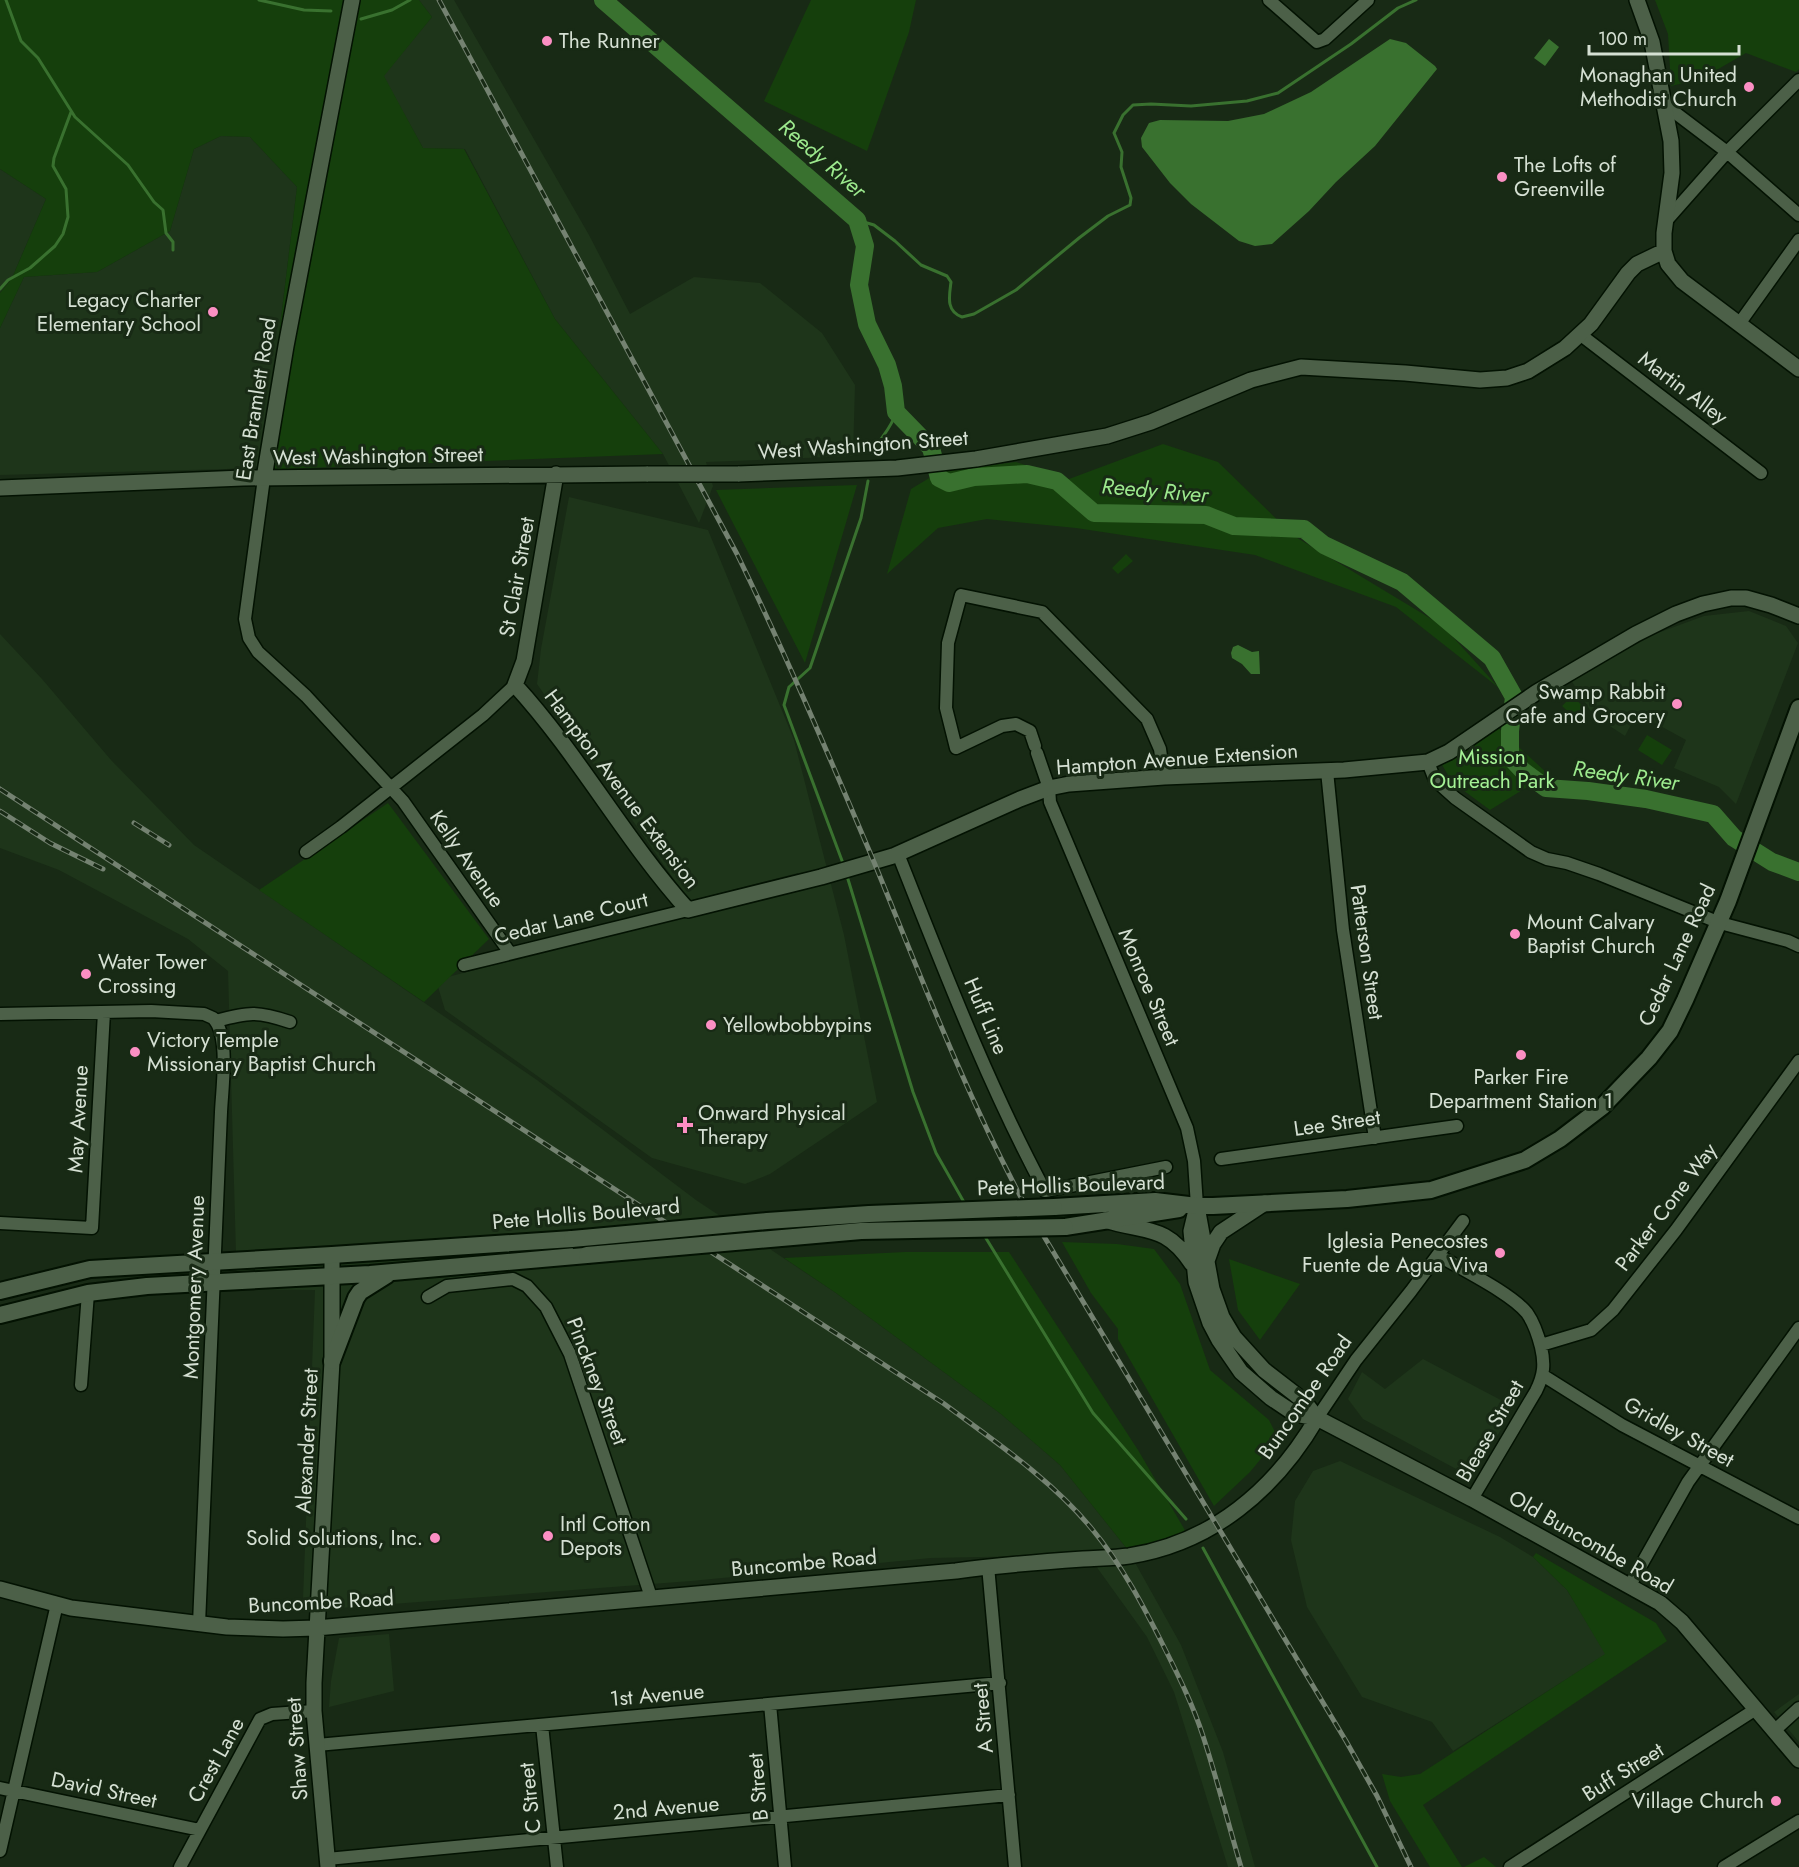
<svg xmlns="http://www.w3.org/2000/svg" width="1799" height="1867" font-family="Jost,sans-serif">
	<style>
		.built { fill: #1e351a }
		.green { fill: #153f0c }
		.water { fill: #39712f }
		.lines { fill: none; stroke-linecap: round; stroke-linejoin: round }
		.stream { stroke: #39712f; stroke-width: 3 }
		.river { stroke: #39712f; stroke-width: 18 }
		.minor-casing { stroke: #031202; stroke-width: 15 }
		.tertiary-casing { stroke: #031202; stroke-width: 18 }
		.secondary-casing { stroke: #031202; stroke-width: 20 }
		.minor { stroke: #4c6048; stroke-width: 12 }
		.tertiary { stroke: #4c6048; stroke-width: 15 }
		.secondary { stroke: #4c6048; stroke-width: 16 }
		.rail-casing { stroke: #748271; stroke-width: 5 }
		.rail { stroke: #182a15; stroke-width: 3; stroke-dasharray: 9; stroke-linecap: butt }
		.tertiary-bridge-casing { stroke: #031202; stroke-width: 18; stroke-linecap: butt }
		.secondary-bridge-casing { stroke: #031202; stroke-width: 20; stroke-linecap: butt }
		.tertiary-bridge { stroke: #4c6048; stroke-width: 15 }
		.secondary-bridge { stroke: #4c6048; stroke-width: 16 }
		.poi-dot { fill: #fb8fc3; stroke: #182a15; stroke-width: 2 }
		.labels { text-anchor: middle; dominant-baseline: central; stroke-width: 6; stroke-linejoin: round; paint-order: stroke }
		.poi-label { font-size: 21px; fill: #d5e0d3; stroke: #182a15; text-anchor: start }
		.street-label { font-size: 21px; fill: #d5e0d3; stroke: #182a15 }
		.park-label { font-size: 21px; fill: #a4f195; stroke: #182a15 }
		.water-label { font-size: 22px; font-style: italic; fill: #9ce98d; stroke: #182a15 }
	</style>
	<rect width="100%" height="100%" fill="#182a15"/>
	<!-- built -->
	<path class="built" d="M 419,0 L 454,0 L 589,235 L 630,314 L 694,277 L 760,283 L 822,333 L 855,385 L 853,456 L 706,462 L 713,486 L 699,523 L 663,454 L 555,319 L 465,149 L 423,148 L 383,76 L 432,17 Z
		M 221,136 L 250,137 L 297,187 L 263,466 L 227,469 L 0,475 L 0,328 L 24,277 L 97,272 L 170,231 L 194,149 Z
		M 0,169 L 46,199 L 12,278 L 0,293 Z
		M 569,497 L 708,530 L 794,740 L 844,935 L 877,1102 L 770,1174 L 745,1184 L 652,1158 L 445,1010 L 436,980 L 796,888 L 798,873 L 689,901 L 537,684 L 541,649 Z
		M 1749,611 L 1786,626 L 1798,643 L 1736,804 L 1719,787 L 1674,768 L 1686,740 L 1637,713 L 1625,736 L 1593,715 L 1571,680 L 1655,634 L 1704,616 Z
		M 0,634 L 42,679 L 111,760 L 194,845 L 537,1080 L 696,1200 L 836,1293 L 1001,1414 L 1060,1465 L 1128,1550 L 1181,1645 L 1223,1752 L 1255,1867 L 1228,1867 L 1174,1692 L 1147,1637 L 1088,1555 L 931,1558 L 691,1581 L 301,1611 L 303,1599 L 315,1290 L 237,1289 L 228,971 L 188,939 L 59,870 L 0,848 Z
		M 1423,1359 L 1514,1407 L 1473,1478 L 1363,1419 L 1348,1399 L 1362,1372 L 1385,1389 Z
		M 1340,1461 L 1500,1537 L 1533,1557 L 1567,1590 L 1606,1654 L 1453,1751 L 1432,1722 L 1362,1697 L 1307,1607 L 1291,1540 L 1295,1501 L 1313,1471 Z
		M 389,1634 L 394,1691 L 329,1707 L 331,1681 L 339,1638 Z
		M 1799,1694 L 1799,1742 L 1774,1712 Z"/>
	<!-- green -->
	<path class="green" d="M 0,0 L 419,0 L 432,17 L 384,76 L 423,148 L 464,149 L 555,319 L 663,454 L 280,469 L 263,466 L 297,187 L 250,137 L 221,136 L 194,149 L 170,231 L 97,272 L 24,277 L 0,328 L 0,293 L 12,278 L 46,199 L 0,169 Z
		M 811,0 L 916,0 L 909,32 L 867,151 L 764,101 Z
		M 1655,0 L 1799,0 L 1799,69 L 1796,72 L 1746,53 L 1701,79 L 1671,86 L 1668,34 Z
		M 1163,444 L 1218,462 L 1294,536 L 1443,626 L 1499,688 L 1396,607 L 1255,555 L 1076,528 L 987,519 L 938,528 L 887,574 L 911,489 L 941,471 L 1016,462 L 1069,479 Z
		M 857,485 L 805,663 L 716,490 Z
		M 1126,554 L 1133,561 L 1118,574 L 1112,568 Z
		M 1572,696 L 1587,710 L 1577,720 L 1562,706 Z
		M 1496,726 L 1548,774 L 1490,810 L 1452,782 L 1441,763 Z
		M 1647,735 L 1672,750 L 1662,765 L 1638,750 Z
		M 388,803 L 489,939 L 424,1002 L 259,890 Z
		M 1062,1242 L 1117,1244 L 1154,1249 L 1180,1284 L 1210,1370 L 1269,1420 L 1278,1438 L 1250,1472 L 1214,1506 L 1118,1339 L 1118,1329 L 1091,1293 Z
		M 905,1252 L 1009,1252 L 1138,1450 L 1186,1532 L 1128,1550 L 1060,1465 L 1001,1414 L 836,1293 L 784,1258 Z
		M 1229,1259 L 1300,1284 L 1260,1340 L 1238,1310 Z
		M 1536,1553 L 1656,1623 L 1667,1641 L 1423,1805 L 1462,1867 L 1430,1867 L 1390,1801 L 1382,1774 L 1401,1777 L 1420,1774 L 1605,1654 L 1567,1590 L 1533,1557 Z
		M 1484,1857 L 1496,1867 L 1464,1867 Z"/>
	<!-- water -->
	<path class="water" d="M 1390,39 L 1406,43 L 1435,66 L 1437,69 L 1375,146 L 1336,182 L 1309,211 L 1272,244 L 1255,246 L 1239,241 L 1191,204 L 1170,183 L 1142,147 L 1141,138 L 1149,123 L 1160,120 L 1228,121 L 1264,114 L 1311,92 Z
		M 1549,39 L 1559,47 L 1545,66 L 1534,58 Z
		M 1238,645 L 1252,652 L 1259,651 L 1260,674 L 1251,674 L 1242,664 L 1232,658 L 1231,653 L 1233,647 Z"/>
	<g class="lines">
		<!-- stream -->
		<path class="stream" d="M 6,0 L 21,41 L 38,58 L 75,117 L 128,165 L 154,202 L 163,210 L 166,233 L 173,242 L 173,250
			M 259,0 L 304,10 L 331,11
			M 361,19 L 392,10 L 410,0
			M 857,220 L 874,225 L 895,241 L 921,265 L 947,276 L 951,282 C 949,297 946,311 962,317 L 974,314 L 1016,290 L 1079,238 L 1108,216 L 1130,205 L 1131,198 L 1121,167 L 1122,152 L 1114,133 L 1123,115 L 1133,105 L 1151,104 L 1191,106 L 1247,101 L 1278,93 L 1351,44 L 1398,8 L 1416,0
			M 0,289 L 8,280 L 30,268 L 55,246 L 63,234 L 68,217 L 66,189 L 53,166 L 54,158 L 71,112
			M 872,453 C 880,438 892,428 896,412
			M 844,866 L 784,705 L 789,687 L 810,668 L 861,518 L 868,481
			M 847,876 L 913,1092 L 936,1153 L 965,1204
			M 984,1235 L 1093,1413 L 1186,1519
			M 1203,1548 L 1377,1867"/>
		<!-- river -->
		<path class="river" d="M 603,0 L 857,220 L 865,246 L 859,285 L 867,324 L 887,365 L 893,386 L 896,412 L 931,448 L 939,478 L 949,483 L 974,477 L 1027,474 L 1057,481 L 1094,513 L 1206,515 L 1234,526 L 1304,529 L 1324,545 L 1402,582 L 1492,658 L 1514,697 L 1510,731 L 1510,757 L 1523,771 L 1546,788 L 1588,791 L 1646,799 L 1713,814 L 1734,838 L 1772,862 L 1799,872"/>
		<!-- minor casing -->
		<g class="minor-casing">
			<path id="minor" d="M 1269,0 L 1317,42 L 1325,39 L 1368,0
				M 1665,105 L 1727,152 L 1799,215
				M 1666,221 L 1727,152 L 1799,80
				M 1739,324 L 1799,240
				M 1581,335 L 1761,473
				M 264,478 L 245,619 L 249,638 L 258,652 L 306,696 L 403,801 L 510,953
				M 1035,746 L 1030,731 L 1016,724 L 1002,726 L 956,748 L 946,708 L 948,643 L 961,595 L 1042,612 L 1147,719 L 1160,749 L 1164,777
				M 1037,753 L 1049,788 L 1050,802 L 1187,1128 L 1194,1161 L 1197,1206
				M 1428,762 L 1435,780 L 1455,798 L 1531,852 L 1547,859 L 1567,863 L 1599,874 L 1720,923 L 1788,941 L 1799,946
				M 1327,771 L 1343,930 L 1375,1138
				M 306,852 L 341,827 L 483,715 L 515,685
				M 898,854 C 943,967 987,1083 1045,1191 L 1166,1167
				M 464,965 L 688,910
				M 0,1014 L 151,1011 L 204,1014 L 213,1018 C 230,1035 222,1088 221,1112 L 199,1624
				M 216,1021 C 249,1012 257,1011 290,1022
				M 1221,1159 L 1457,1126
				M 0,1223 L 92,1228 L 104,1012
				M 1438,1255 C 1461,1269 1511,1293 1527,1313 C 1534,1323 1538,1335 1541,1347 C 1545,1364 1544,1375 1536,1391 L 1472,1499
				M 428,1297 L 447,1286 L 513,1279 L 527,1286 L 546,1307 L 570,1354 L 651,1597
				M 1541,1345 L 1591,1330 L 1613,1310 L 1676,1230 L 1799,1061
				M 1544,1376 L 1622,1425 L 1799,1518
				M 81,1385 L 88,1293
				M 1317,1418 L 1356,1360 L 1411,1291 L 1463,1221
				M 988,1566 L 1015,1867
				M 1630,1585 L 1688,1482 L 1799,1328
				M 770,1704 L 785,1867
				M 542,1725 L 557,1867
				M 1775,1730 L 1799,1708
				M 317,1745 L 1000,1683
				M 0,1788 L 200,1830
				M 0,1851 L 57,1604
				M 327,1859 L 1009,1795
				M 180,1867 L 260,1719 L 272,1714 L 314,1711
				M 1510,1867 L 1756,1709
				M 1724,1867 L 1799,1821"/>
		</g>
		<!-- tertiary casing -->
		<g class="tertiary-casing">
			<path id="tertiary" d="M 1637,0 L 1652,42 L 1671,141 L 1672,173 L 1664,233 L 1664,251 L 1668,264 L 1682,281 L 1799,369
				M 556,474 L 524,661 L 515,685 C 579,755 625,840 688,910 L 821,877 L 893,856 L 1020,799 L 1049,788 L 1069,784 L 1164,777 L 1344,770 L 1428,762 L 1449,752 L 1537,692 L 1636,634 L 1676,614 L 1703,604 L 1731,598 L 1746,598 L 1771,605 L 1799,616
				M 738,474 L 897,468 L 976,459 L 1107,436 L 1151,422 L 1251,380 L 1301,367 L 1405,373 L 1480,380 L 1507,378 L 1528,371 L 1565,348 L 1591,324 L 1628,273 L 1637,264 L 1664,251
				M 264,478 L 286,346 L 352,0
				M 0,488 L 243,478 L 648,474
				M 1197,1206 L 1191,1231 L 1196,1282 L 1210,1323 L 1219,1340 L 1241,1372 L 1271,1398 L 1295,1414 L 1317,1418 L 1472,1499 L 1660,1603 L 1682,1622 L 1799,1760
				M 1198,1212 L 1212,1289 L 1222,1317 L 1234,1337 L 1264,1370 L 1304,1401 L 1317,1418
				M 1105,1220 C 1146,1233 1166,1224 1192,1264
				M 1207,1261 L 1213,1244 L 1221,1232 L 1265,1203
				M 0,1589 L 71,1608 L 227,1627 L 283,1629 L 316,1628 L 956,1571 C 998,1565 1040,1562 1083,1559 C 1098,1558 1114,1558 1129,1556 C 1212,1543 1275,1490 1317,1418
				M 328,1867 L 314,1711 L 314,1683 L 332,1361 L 332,1255"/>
		</g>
		<!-- secondary casing -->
		<g class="secondary-casing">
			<path id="secondary" d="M 1054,1207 L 1155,1201 L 1197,1206 L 1213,1206 L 1347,1199 L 1431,1190 L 1525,1160 L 1560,1139 L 1602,1107 L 1649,1058 L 1670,1031 L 1685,1000 L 1728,901 L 1799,708
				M 1065,1227 L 1179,1209
				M 0,1291 L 90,1269 L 332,1255 L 572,1239
				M 0,1315 L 88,1293 L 147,1286 L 370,1274 L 587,1255
				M 332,1361 L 356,1298 L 360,1292 L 387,1275"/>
		</g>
		<!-- minor -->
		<use href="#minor" class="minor"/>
		<!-- tertiary -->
		<use href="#tertiary" class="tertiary"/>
		<!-- secondary -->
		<use href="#secondary" class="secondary"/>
		<!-- rail casing -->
		<g class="rail-casing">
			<path id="rail" d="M 439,0 L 737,554 C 786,655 830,758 874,862 C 921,977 965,1093 1024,1203 L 1346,1741 L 1377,1796 L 1411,1867
				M 0,789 L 943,1403 C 994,1441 1051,1479 1092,1529 C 1122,1565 1144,1607 1165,1649 C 1179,1677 1193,1705 1203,1736 C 1217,1779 1228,1823 1241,1867
				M 0,811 L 50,843 L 103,869
				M 134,823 L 169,845"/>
		</g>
		<!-- rail -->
		<use href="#rail" class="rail"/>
		<!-- tertiary-bridge casing -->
		<g class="tertiary-bridge-casing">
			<path id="tertiary-bridge" d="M 648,474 L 738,474"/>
		</g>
		<!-- secondary-bridge casing -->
		<g class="secondary-bridge-casing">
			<path id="secondary-bridge" d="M 572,1239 L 767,1221 L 869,1214 L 1054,1207
				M 587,1255 L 861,1231 L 1065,1227"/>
		</g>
		<!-- tertiary-bridge -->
		<use href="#tertiary-bridge" class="tertiary-bridge"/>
		<!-- secondary-bridge -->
		<use href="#secondary-bridge" class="secondary-bridge"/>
	</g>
	<!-- markers -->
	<g class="poi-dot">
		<circle cx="547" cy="41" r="6"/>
		<circle cx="1749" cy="87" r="6"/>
		<circle cx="1502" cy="177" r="6"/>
		<circle cx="213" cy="312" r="6"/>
		<circle cx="1677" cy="704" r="6"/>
		<circle cx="1515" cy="934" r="6"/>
		<circle cx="86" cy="974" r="6"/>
		<circle cx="711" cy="1025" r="6"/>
		<circle cx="135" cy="1052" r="6"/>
		<circle cx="1521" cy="1055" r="6"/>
		<path d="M682 1116h6v6h6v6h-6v6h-6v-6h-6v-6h6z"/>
		<circle cx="1500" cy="1253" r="6"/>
		<circle cx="548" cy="1536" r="6"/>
		<circle cx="435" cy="1538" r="6"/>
		<circle cx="1776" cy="1801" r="6"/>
	</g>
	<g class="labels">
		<!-- poi labels -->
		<g class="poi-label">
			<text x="559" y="41">The Runner</text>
			<text x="1737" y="75" text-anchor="end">Monaghan United<tspan x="1737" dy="24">Methodist Church</tspan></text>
			<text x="1514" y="165">The Lofts of<tspan x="1514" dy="24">Greenville</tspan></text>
			<text x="201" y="300" text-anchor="end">Legacy Charter<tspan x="201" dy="24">Elementary School</tspan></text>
			<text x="1665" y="692" text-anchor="end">Swamp Rabbit<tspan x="1665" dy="24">Cafe and Grocery</tspan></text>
			<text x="1527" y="922">Mount Calvary<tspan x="1527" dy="24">Baptist Church</tspan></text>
			<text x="98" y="962">Water Tower<tspan x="98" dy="24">Crossing</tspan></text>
			<text x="723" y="1025">Yellowbobbypins</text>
			<text x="147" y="1040">Victory Temple<tspan x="147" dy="24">Missionary Baptist Church</tspan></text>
			<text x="1521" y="1077" text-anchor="middle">Parker Fire<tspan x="1521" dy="24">Department Station 1</tspan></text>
			<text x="698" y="1113">Onward Physical<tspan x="698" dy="24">Therapy</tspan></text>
			<text x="1488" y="1241" text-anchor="end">Iglesia Penecostes<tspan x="1488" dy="24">Fuente de Agua Viva</tspan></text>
			<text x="560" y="1524">Intl Cotton<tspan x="560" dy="24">Depots</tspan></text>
			<text x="423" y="1538" text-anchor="end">Solid Solutions, Inc.</text>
			<text x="1764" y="1801" text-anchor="end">Village Church</text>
		</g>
		<!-- street labels -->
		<g class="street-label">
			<text transform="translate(1683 388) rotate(37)">Martin Alley</text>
			<text transform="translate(256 399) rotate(-81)">East Bramlett Road</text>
			<text transform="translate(863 445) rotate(-4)">West Washington Street</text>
			<text transform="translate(378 456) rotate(-1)">West Washington Street</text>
			<text transform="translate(517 577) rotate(-80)">St Clair Street</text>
			<text transform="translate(1177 759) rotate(-4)">Hampton Avenue Extension</text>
			<text transform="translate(622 789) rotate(53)">Hampton Avenue Extension</text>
			<text transform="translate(467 859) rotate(55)">Kelly Avenue</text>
			<text transform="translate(571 918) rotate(-14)">Cedar Lane Court</text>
			<text transform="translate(1367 952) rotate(82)">Patterson Street</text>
			<text transform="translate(1677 955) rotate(-65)">Cedar Lane Road</text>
			<text transform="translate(1149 987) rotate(67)">Monroe Street</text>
			<text transform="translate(986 1016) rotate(67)">Huff Line</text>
			<text transform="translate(78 1119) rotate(-87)">May Avenue</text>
			<text transform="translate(1337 1123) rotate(-8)">Lee Street</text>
			<text transform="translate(1071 1185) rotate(-2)">Pete Hollis Boulevard</text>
			<text transform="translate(1666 1207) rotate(-53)">Parker Cone Way</text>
			<text transform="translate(586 1214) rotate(-5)">Pete Hollis Boulevard</text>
			<text transform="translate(194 1287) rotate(-88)">Montgomery Avenue</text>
			<text transform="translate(597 1381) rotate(69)">Pinckney Street</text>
			<text transform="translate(1305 1397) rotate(-55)">Buncombe Road</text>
			<text transform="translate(1490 1431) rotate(-60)">Blease Street</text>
			<text transform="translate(1679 1432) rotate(29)">Gridley Street</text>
			<text transform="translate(307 1441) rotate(-87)">Alexander Street</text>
			<text transform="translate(1591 1542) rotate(30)">Old Buncombe Road</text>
			<text transform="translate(804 1563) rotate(-5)">Buncombe Road</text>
			<text transform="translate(321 1602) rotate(-3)">Buncombe Road</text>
			<text transform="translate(657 1695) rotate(-5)">1st Avenue</text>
			<text transform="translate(983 1718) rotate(-95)">A Street</text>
			<text transform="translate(297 1749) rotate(-94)">Shaw Street</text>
			<text transform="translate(216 1760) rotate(-61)">Crest Lane</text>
			<text transform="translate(1623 1772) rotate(-32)">Buff Street</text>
			<text transform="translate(758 1787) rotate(-95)">B Street</text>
			<text transform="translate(104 1790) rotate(12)">David Street</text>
			<text transform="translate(530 1798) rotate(-96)">C Street</text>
			<text transform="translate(666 1808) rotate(-5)">2nd Avenue</text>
		</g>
		<!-- park labels -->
		<g class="park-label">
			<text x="1492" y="757">Mission<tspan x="1492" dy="24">Outreach Park</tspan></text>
		</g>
		<!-- water labels -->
		<g class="water-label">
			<text transform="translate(823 158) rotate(41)">Reedy River</text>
			<text transform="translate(1155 490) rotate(5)">Reedy River</text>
			<text transform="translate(1626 775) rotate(8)">Reedy River</text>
		</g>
	</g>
	<!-- scale -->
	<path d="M1589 45v9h150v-9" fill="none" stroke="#d5e0d3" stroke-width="3"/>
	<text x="1598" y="45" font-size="18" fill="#d5e0d3" stroke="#182a15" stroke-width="4.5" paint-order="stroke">100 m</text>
</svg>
